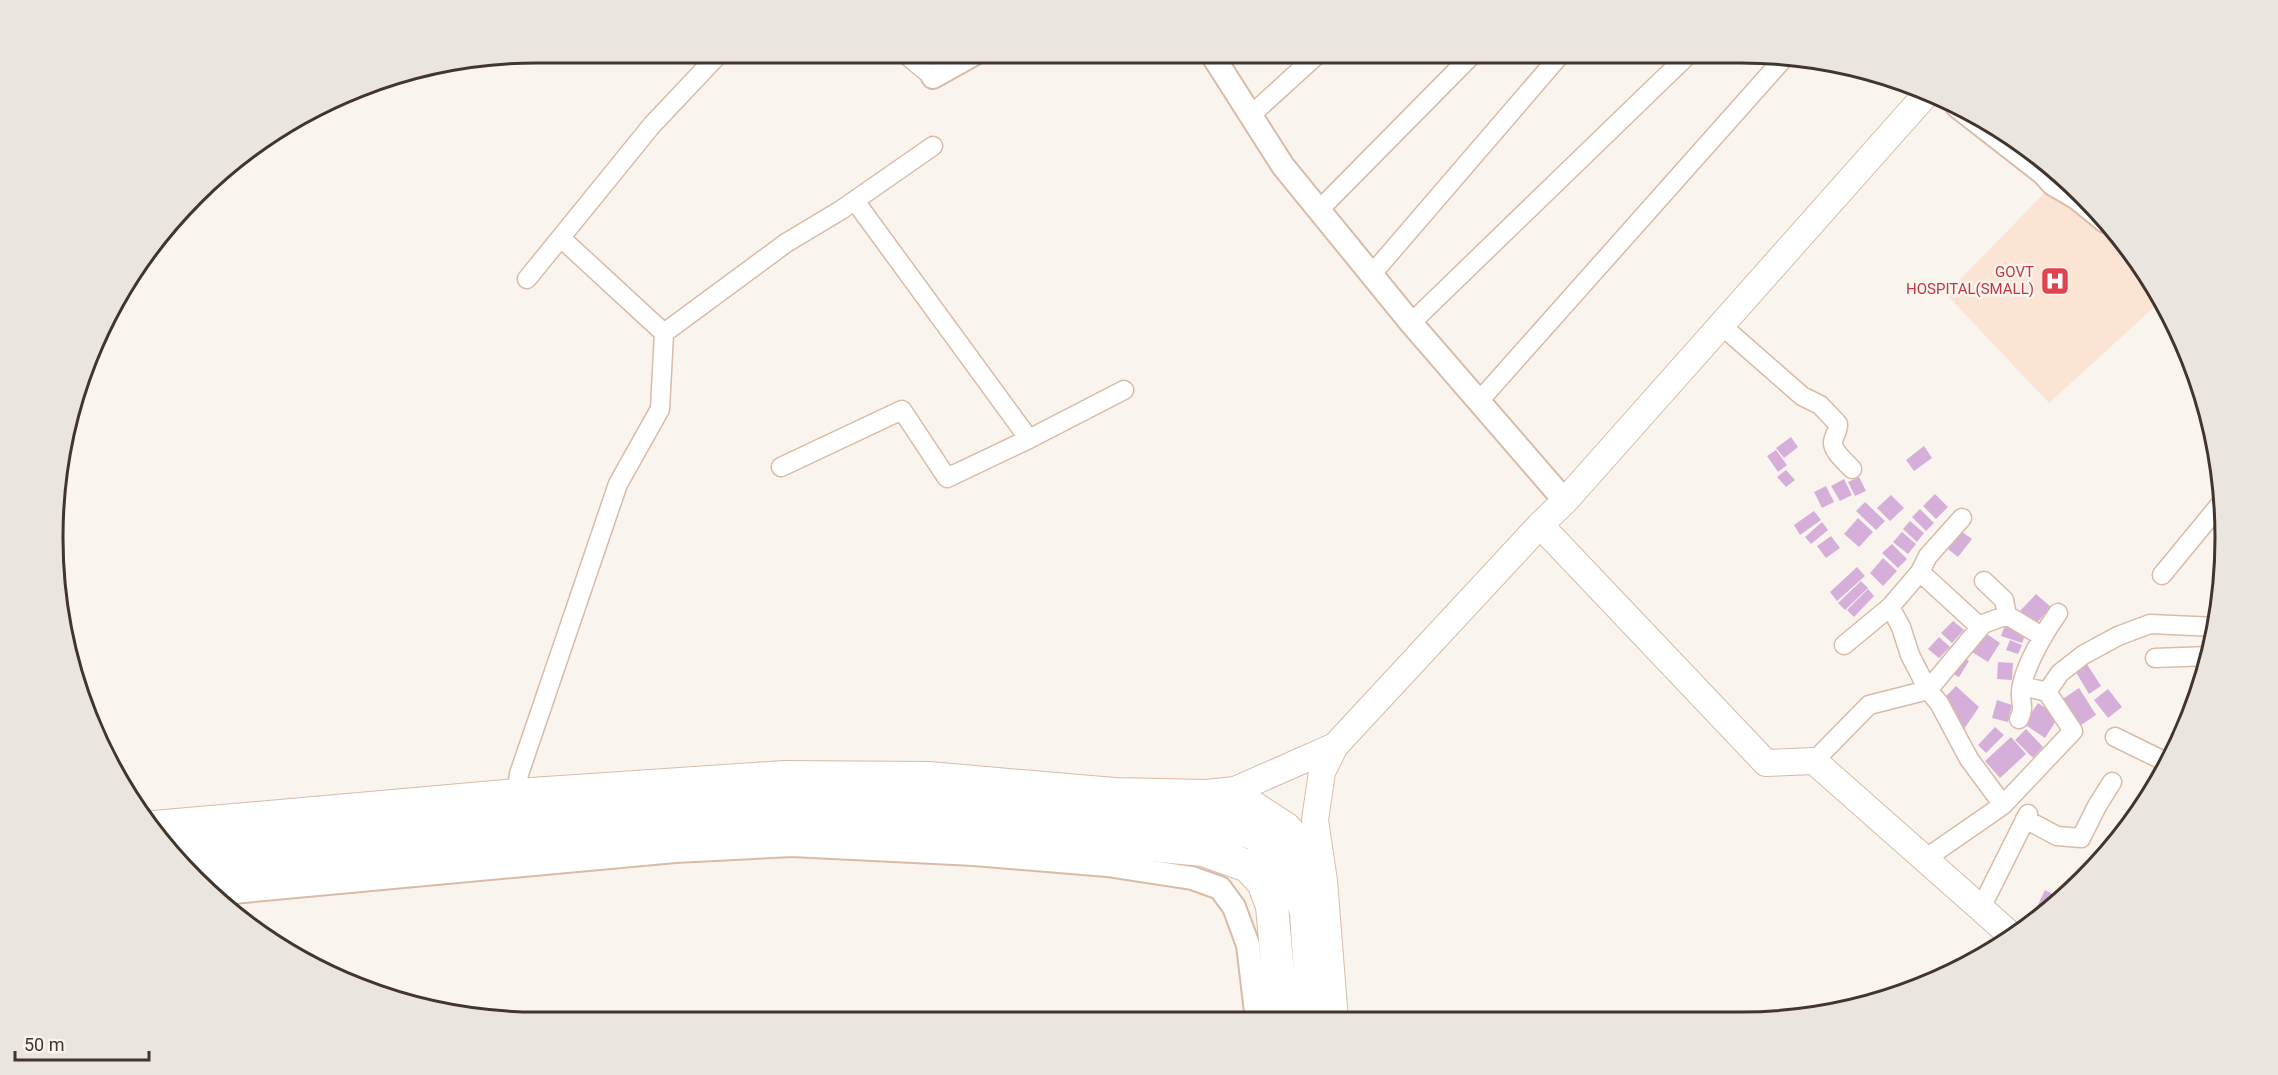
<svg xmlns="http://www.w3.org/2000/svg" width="2278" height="1075" font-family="Roboto,sans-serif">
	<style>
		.built { fill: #fce4d5 }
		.building { fill: #d5afda }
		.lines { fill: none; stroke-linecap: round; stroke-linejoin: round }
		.minor-casing { stroke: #d9bba6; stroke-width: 21 }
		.tertiary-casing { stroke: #d9bba6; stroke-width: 26 }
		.secondary-casing { stroke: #d9bba6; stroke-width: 28 }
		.trunk-casing { stroke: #d9bba6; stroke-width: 34 }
		.minor { stroke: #fff; stroke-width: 18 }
		.tertiary { stroke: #fff; stroke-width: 22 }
		.secondary { stroke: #fff; stroke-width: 26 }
		.trunk { stroke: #fff; stroke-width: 32 }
		.labels { text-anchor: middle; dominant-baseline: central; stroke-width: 5; stroke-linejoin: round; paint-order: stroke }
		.health-label { font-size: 15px; fill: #be3a42; stroke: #faf4ef; text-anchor: end }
		.rim { fill: none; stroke: #41352d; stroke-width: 3 }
	</style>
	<rect width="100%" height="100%" fill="#faf4ef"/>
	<!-- built -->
	<path class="built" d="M 2053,184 L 2112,230 L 2144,268 L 2161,301 L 2049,403 L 1946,294 Z"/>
	<!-- building -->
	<path class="building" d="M 1791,437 L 1798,447 L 1784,458 L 1776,448 Z
		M 1924,446 L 1932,458 L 1914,471 L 1906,460 Z
		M 1776,450 L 1787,465 L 1778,472 L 1767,456 Z
		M 1786,470 L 1795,480 L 1786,487 L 1777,477 Z
		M 1859,477 L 1866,491 L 1855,496 L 1848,482 Z
		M 1844,479 L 1852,495 L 1840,501 L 1831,486 Z
		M 1826,486 L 1834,502 L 1822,508 L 1814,492 Z
		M 1935,494 L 1948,507 L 1936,519 L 1923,506 Z
		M 1891,495 L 1904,508 L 1890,521 L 1877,508 Z
		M 1865,502 L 1885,521 L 1876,530 L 1856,511 Z
		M 1920,509 L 1934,523 L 1926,531 L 1912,517 Z
		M 1814,511 L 1821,520 L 1800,535 L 1794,525 Z
		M 1858,518 L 1873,532 L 1859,547 L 1844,534 Z
		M 1910,521 L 1924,533 L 1917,542 L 1903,529 Z
		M 1822,522 L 1828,530 L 1811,544 L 1805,537 Z
		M 1958,529 L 1972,539 L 1958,557 L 1944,546 Z
		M 1902,532 L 1916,544 L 1908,554 L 1893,542 Z
		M 1831,536 L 1840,548 L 1826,558 L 1817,546 Z
		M 1892,544 L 1907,559 L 1898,568 L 1882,553 Z
		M 1883,558 L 1897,571 L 1883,586 L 1870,573 Z
		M 1857,567 L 1865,576 L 1837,601 L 1830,592 Z
		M 1861,581 L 1868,588 L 1845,610 L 1838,603 Z
		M 1868,589 L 1874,596 L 1854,617 L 1847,610 Z
		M 2036,594 L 2051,607 L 2035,625 L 2020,611 Z
		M 1953,621 L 1964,630 L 1952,643 L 1941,633 Z
		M 2006,622 L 2027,630 L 2022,643 L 2001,636 Z
		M 1981,630 L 2000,643 L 1988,662 L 1967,649 Z
		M 1939,637 L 1950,647 L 1939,658 L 1928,649 Z
		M 2010,640 L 2022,645 L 2018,654 L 2006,650 Z
		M 1960,655 L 1969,661 L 1959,677 L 1948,671 Z
		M 2085,661 L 2101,686 L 2089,694 L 2074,669 Z
		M 1998,662 L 2013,663 L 2012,680 L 1997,679 Z
		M 1956,686 L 1979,707 L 1964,729 L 1943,699 Z
		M 2079,688 L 2096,715 L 2078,727 L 2061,700 Z
		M 2108,689 L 2122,707 L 2108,718 L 2094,700 Z
		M 1997,700 L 2012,705 L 2008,722 L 1992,718 Z
		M 2038,703 L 2059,716 L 2045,738 L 2024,724 Z
		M 1995,727 L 2004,735 L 1986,753 L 1978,745 Z
		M 2026,729 L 2043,747 L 2033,758 L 2015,740 Z
		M 2011,737 L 2026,754 L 2000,778 L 1985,761 Z
		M 2045,890 L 2060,898 L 2041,917 L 2034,913 Z"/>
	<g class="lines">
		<!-- minor casing -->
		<g class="minor-casing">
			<path id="minor" d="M 904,53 L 933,77
				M 1251,115 L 1319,53
				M 855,201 L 1029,439 L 1124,390
				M 1319,210 L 1474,53
				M 561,238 L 664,333 L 786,243 L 841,210 L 933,146
				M 1372,274 L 1562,53
				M 527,279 L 652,125 L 720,53
				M 1411,323 L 1690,53
				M 1721,325 L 1802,396 L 1820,405 L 1838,424 C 1838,432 1834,435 1833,442 C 1832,451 1847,463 1852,469
				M 1480,400 L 1785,57
				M 781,467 L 902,410 L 947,478 L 1029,439
				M 1920,572 L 1980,627
				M 2162,575 L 2222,502
				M 1984,581 L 2004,600 L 2007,615 L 2043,637
				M 1890,607 L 1901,627 L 1910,655 L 1928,690 L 1939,703 L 1969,759 L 2003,805
				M 1844,645 L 1890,607 L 1920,572 L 1928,556 L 1962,518
				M 2155,658 L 2209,656
				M 2047,692 L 2060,673 L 2083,655 L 2118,636 L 2150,624 L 2216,627
				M 2019,719 C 2025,707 2020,703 2021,691 C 2023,669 2045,631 2058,613
				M 2115,737 L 2166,762
				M 1814,761 L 1869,705 L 1928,690 L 1983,624 L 2007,615
				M 517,792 L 519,774 L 618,484 L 660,409 L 664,333
				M 2025,819 L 2057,836 L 2081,838 L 2097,806 L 2112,782
				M 1925,859 L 2003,805 L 2073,731 L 2047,692 L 2023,686
				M 1981,908 L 2028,814"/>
		</g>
		<!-- tertiary casing -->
		<g class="tertiary-casing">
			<path id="tertiary" d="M 1211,53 L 1283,166 L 1411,323 L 1565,501
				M 933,77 L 976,53
				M 1957,106 L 2043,173 L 2053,184 L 2077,198 L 2105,221
				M 211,894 L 675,851 L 792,845 L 974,854 L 1107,865 L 1192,878 L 1220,888 L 1234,907 L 1248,945 L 1257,1020"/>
		</g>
		<!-- secondary casing -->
		<g class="secondary-casing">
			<path id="secondary" d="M 1540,525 L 1766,763 L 1814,761 L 2012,936
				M 1218,796 L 1250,802 L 1287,826 L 1308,849 L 1319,870
				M 154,824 L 517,792 L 784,774 L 929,775 L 1114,791 L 1206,793 L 1235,790 L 1335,746
				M 1335,1020 L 1324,881 L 1315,820 L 1322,772 L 1335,746 L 1540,525 L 1565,501 L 1929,91"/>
		</g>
		<!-- trunk casing -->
		<g class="trunk-casing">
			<path id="trunk" d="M 172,846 L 672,804 L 785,798 L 967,802 L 1202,819 L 1256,834 L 1293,870 L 1306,912 L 1313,1020
				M 192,871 L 522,841 L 783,825 L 971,831 L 1131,843 L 1203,850 L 1248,866 L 1263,882 L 1272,906 L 1282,1020"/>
		</g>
		<!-- minor -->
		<use href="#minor" class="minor"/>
		<!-- tertiary -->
		<use href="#tertiary" class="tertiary"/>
		<!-- secondary -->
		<use href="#secondary" class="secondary"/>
		<!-- trunk -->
		<use href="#trunk" class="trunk"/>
	</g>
	<!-- icons -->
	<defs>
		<g id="hospital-square" transform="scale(1.5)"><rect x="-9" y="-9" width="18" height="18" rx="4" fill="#e0444e" stroke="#faf4ef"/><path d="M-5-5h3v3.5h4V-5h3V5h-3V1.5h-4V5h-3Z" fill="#fff"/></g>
	</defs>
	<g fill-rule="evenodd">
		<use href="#hospital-square" x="2055" y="281"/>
	</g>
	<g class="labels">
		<!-- health labels -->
		<g class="health-label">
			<text x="2034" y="272">GOVT<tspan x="2034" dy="17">HOSPITAL(SMALL)</tspan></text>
		</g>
	</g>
	<!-- crop -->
	<path d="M0 0H2278V1075H0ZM537 63H1741A474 474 0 0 1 2215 537V538A474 474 0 0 1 1741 1012H537A474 474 0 0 1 63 538V537A474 474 0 0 1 537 63Z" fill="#ebe5df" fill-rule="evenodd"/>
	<path class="rim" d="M537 63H1741A474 474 0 0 1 2215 537V538A474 474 0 0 1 1741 1012H537A474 474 0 0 1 63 538V537A474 474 0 0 1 537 63Z"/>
	<!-- scale -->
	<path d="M15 1051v9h134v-9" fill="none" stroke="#41352d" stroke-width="3"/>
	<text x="24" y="1051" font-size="18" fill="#41352d" stroke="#faf4ef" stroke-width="4.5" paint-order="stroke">50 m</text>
</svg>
